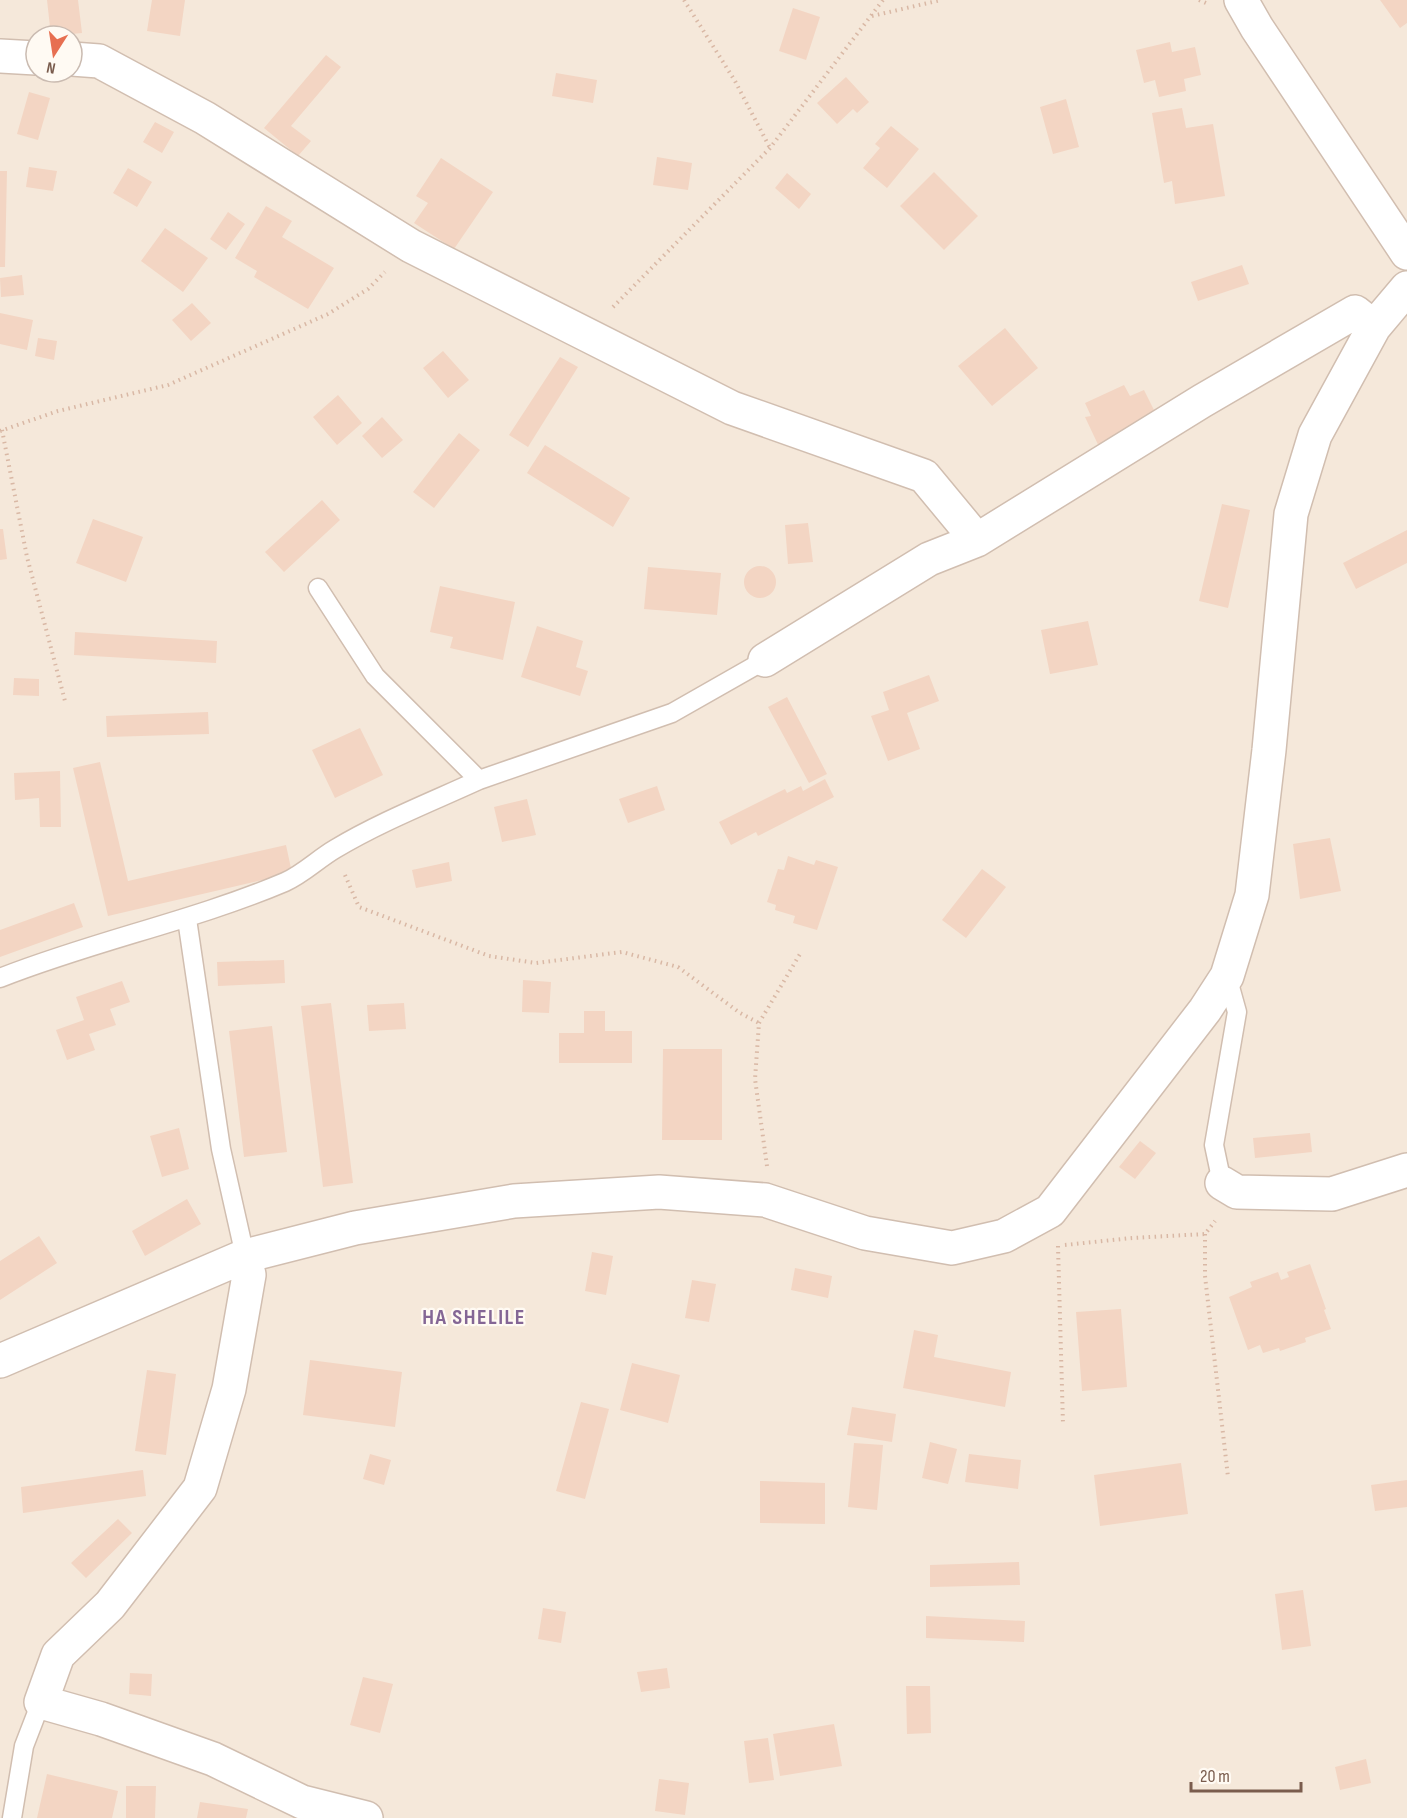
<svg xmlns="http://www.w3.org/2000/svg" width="1407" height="1818" font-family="'Sofia Sans Condensed',sans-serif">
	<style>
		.residential { fill: #f5e8da; fill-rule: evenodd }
		.building { fill: #f3d5c3 }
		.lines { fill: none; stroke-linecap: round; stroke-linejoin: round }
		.service-casing { stroke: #d1beb0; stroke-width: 21 }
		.minor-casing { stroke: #d1beb0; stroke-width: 36 }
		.path { stroke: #d9b8a5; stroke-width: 4; stroke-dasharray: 1.5 4.5; stroke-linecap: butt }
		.service { stroke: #fff; stroke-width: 18 }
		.minor { stroke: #fff; stroke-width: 33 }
		.labels { text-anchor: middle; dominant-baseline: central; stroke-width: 4.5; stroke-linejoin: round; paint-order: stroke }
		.district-label { font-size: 22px; font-weight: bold; letter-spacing: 1.5px; fill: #846695; stroke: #fffaf3 }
	</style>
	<rect width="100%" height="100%" fill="#fdf6ec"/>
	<!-- residential -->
	<path class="residential" d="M 0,0 L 1407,0 L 1407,1818 L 0,1818 ZM 36,36 L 72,36 L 72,72 L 36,72 Z"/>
	<!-- building -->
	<path class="building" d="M 47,0 L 78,0 L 82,33 L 51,36 Z
		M 152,0 L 185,0 L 180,36 L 147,31 Z
		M 1380,0 L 1407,0 L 1407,23 L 1400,28 Z
		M 793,8 L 820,17 L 806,60 L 779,51 Z
		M 1170,42 L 1172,52 L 1195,47 L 1201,75 L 1184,79 L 1186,91 L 1159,97 L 1155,80 L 1144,83 L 1136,50 Z
		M 326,55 L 341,67 L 291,126 L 311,141 L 298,156 L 264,128 Z
		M 556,73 L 597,80 L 593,103 L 552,96 Z
		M 846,77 L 869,102 L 857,113 L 853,109 L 837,124 L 817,103 Z
		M 29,92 L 50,98 L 38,140 L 17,134 Z
		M 1066,99 L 1079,147 L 1053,154 L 1040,107 Z
		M 1182,108 L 1186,128 L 1213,124 L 1225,196 L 1175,204 L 1172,181 L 1164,183 L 1152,113 Z
		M 155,122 L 174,132 L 162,153 L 143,142 Z
		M 891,126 L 919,149 L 887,188 L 863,168 L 880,148 L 875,144 Z
		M 657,157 L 692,163 L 688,190 L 653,185 Z
		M 441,158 L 493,192 L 454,249 L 414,223 L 428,203 L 416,196 Z
		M 29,167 L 57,171 L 53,191 L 26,187 Z
		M 128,168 L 152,182 L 137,207 L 113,193 Z
		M 0,171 L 7,171 L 5,267 L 0,267 Z
		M 934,172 L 978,216 L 944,250 L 900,206 Z
		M 787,173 L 811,194 L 799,209 L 775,188 Z
		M 266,206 L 292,221 L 282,237 L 334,268 L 308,309 L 254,277 L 257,271 L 235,258 Z
		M 228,212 L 245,224 L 226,250 L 210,239 Z
		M 165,228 L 208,258 L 183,292 L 141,261 Z
		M 1242,265 L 1249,284 L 1198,301 L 1191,282 Z
		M 22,275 L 24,295 L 1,297 L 0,278 Z
		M 192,303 L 211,323 L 191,341 L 172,320 Z
		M 0,313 L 33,320 L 27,350 L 0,344 Z
		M 1005,328 L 1038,368 L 992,406 L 958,366 Z
		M 38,338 L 57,341 L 54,360 L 35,356 Z
		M 443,351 L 469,380 L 448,398 L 423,368 Z
		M 560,357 L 578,367 L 528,447 L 509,435 Z
		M 1124,385 L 1130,396 L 1144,390 L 1157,416 L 1102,453 L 1085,417 L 1091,416 L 1085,403 Z
		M 338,395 L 362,423 L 337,445 L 313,417 Z
		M 382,417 L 403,440 L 382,458 L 362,436 Z
		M 459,433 L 480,450 L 434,508 L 413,492 Z
		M 545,445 L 630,498 L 613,527 L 527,473 Z
		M 322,500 L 340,520 L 284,572 L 265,552 Z
		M 1222,504 L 1250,510 L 1228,608 L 1199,601 Z
		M 93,519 L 143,537 L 126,582 L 76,563 Z
		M 808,523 L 813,562 L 788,564 L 785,525 Z
		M 0,529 L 3,529 L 7,559 L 0,560 Z
		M 1407,530 L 1407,563 L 1356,589 L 1343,563 Z
		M744 582a16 16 0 1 1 32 0a16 16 0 1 1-32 0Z
		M 648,567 L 721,573 L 717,615 L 644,609 Z
		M 440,586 L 515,602 L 503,660 L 450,648 L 453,637 L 430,632 Z
		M 1088,621 L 1098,665 L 1050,674 L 1041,630 Z
		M 537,626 L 583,641 L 576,667 L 588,671 L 580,696 L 521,677 Z
		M 75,632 L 217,641 L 216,663 L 74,655 Z
		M 929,675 L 939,701 L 907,713 L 920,749 L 888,761 L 871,716 L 889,710 L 883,692 Z
		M 14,678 L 39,679 L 39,696 L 13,695 Z
		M 787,697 L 827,774 L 809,783 L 768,707 Z
		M 208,712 L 209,734 L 107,737 L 106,716 Z
		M 360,728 L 383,775 L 335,798 L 312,750 Z
		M 100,762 L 128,881 L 286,845 L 292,873 L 108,916 L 73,768 Z
		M 60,771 L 61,827 L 40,827 L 39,798 L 15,800 L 14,773 Z
		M 825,779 L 834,797 L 758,836 L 756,832 L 731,845 L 719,822 L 785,789 L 787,793 L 801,786 L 803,791 Z
		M 657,786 L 665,810 L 628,823 L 619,799 Z
		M 527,799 L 536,835 L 502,842 L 494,807 Z
		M 1330,838 L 1341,891 L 1300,899 L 1293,844 Z
		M 788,856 L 814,865 L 816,860 L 838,867 L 817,930 L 793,923 L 795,916 L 775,910 L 776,905 L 767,902 L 778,869 L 784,870 Z
		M 449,862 L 452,881 L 416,888 L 412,870 Z
		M 982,869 L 1006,887 L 966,938 L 942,920 Z
		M 74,903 L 83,927 L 0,957 L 0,930 Z
		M 284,960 L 285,983 L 218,986 L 217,962 Z
		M 523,980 L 551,982 L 549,1013 L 522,1012 Z
		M 122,981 L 130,1002 L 110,1009 L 116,1025 L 89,1034 L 95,1050 L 67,1060 L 56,1030 L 84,1020 L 76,997 Z
		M 331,1003 L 353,1183 L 323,1187 L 301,1006 Z
		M 404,1003 L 406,1029 L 369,1031 L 367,1005 Z
		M 584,1011 L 605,1011 L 605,1031 L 632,1031 L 632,1063 L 559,1063 L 559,1033 L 584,1033 Z
		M 272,1026 L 287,1152 L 244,1157 L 229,1031 Z
		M 663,1049 L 722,1049 L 722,1140 L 662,1140 Z
		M 179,1128 L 189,1169 L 162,1177 L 150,1136 Z
		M 1310,1133 L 1312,1152 L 1255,1158 L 1253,1138 Z
		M 1140,1141 L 1156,1153 L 1135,1179 L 1119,1167 Z
		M 187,1199 L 201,1224 L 145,1256 L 132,1231 Z
		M 39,1236 L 57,1263 L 0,1300 L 0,1261 Z
		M 592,1252 L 613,1256 L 606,1295 L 585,1291 Z
		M 1310,1264 L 1326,1309 L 1324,1310 L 1331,1329 L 1305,1338 L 1306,1342 L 1280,1351 L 1279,1348 L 1263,1353 L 1260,1345 L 1248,1350 L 1229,1297 L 1252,1287 L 1250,1282 L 1278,1272 L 1281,1280 L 1289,1277 L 1287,1272 Z
		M 795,1268 L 832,1276 L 828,1298 L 791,1290 Z
		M 692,1280 L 716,1284 L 709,1322 L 685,1318 Z
		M 1121,1309 L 1127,1387 L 1082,1391 L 1076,1312 Z
		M 914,1330 L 938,1335 L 934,1357 L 1011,1372 L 1005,1407 L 903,1388 Z
		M 310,1360 L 402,1372 L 395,1427 L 303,1415 Z
		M 632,1363 L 680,1375 L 668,1423 L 620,1410 Z
		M 147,1370 L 176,1374 L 166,1455 L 135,1451 Z
		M 581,1402 L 609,1409 L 585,1499 L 556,1491 Z
		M 852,1407 L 896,1414 L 892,1442 L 847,1435 Z
		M 930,1442 L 957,1449 L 948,1484 L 922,1478 Z
		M 854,1443 L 883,1445 L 877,1510 L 848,1507 Z
		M 370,1454 L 391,1460 L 384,1485 L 363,1479 Z
		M 969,1454 L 1021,1460 L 1018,1489 L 965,1482 Z
		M 1181,1463 L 1188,1514 L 1100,1526 L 1094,1475 Z
		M 143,1470 L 146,1496 L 23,1513 L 21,1487 Z
		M 1407,1480 L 1407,1507 L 1375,1511 L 1371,1485 Z
		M 760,1481 L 825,1483 L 825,1524 L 760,1523 Z
		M 118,1519 L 132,1533 L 86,1578 L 71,1563 Z
		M 1019,1562 L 1020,1585 L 930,1587 L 930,1565 Z
		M 1303,1590 L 1311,1646 L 1282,1650 L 1275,1594 Z
		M 543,1608 L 566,1612 L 561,1643 L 538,1639 Z
		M 926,1616 L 1025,1621 L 1024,1642 L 926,1638 Z
		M 667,1668 L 670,1688 L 641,1692 L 637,1672 Z
		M 130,1673 L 152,1674 L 151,1696 L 129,1694 Z
		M 363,1677 L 393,1684 L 380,1733 L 350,1725 Z
		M 906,1686 L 930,1686 L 931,1733 L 907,1734 Z
		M 834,1724 L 842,1766 L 780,1776 L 773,1734 Z
		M 768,1738 L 774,1780 L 749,1783 L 744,1741 Z
		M 1366,1759 L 1371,1783 L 1340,1790 L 1335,1767 Z
		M 47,1774 L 118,1791 L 112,1818 L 37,1818 Z
		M 659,1779 L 689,1783 L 685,1815 L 655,1811 Z
		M 126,1786 L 156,1786 L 155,1818 L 126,1818 Z
		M 200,1802 L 248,1809 L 246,1818 L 197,1818 Z"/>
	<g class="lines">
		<!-- service casing -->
		<g class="service-casing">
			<path id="service" d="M 318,588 L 375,676 L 479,780 L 672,713 L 765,660
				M 187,919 L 221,1149 L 245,1256
				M 0,978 C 93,941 193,921 285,882 C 303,874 318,859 335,849 C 380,822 431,802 479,780
				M 1222,1183 L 1214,1145 L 1237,1012 L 1227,976
				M 12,1818 L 24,1746 L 41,1702"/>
		</g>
		<!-- minor casing -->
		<g class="minor-casing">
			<path id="minor" d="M 1241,0 L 1257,28 L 1407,253
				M 0,56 L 36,58
				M 72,59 L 99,61 L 205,118 L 411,246 L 732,408 L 924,476 L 977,540
				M 765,660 L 929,559 L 977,540 L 1202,401 L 1355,312 L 1374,327
				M 1222,1183 L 1237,1192 L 1332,1194 L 1407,1170
				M 245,1256 L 249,1275 L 229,1389 L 200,1488 L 110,1605 L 58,1655 L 41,1702 L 101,1719 L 213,1759 L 302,1802 L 366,1818
				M 0,1361 L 245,1256 L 355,1228 L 514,1201 L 659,1192 L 765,1200 L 865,1233 L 952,1248 L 1004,1236 L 1050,1211 L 1205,1010 L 1227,976 L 1252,895 L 1269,750 L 1291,514 L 1315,435 L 1374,327 L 1407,288"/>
		</g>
		<!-- path -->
		<path class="path" d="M 684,0 L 735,81 L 770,148
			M 1199,0 L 1208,4
			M 872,16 L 941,0
			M 613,307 L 770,148 L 883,0
			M 2,430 L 27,557 L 65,701
			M 0,431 L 58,411 L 168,385 L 328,314 L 368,289 L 385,272
			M 345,875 L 359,907 L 489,956 L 536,963 L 622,952 L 678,967 L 740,1013 L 759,1023
			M 767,1166 L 755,1079 L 759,1023 L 800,954
			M 1205,1234 L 1205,1276 L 1228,1477
			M 1065,1245 L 1132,1238 L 1205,1234 L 1215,1221
			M 1058,1246 L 1063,1424"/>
		<!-- service -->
		<use href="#service" class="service"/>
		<!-- minor -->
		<use href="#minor" class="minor"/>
	</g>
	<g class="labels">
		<!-- district labels -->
		<g class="district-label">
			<text x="474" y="1317">HA SHELILE</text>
		</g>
	</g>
	<!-- north arrow -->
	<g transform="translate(54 54) rotate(192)"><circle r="28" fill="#fffaf3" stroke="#cabbb1" stroke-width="1.5"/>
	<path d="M0-4.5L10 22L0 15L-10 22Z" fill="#e76f51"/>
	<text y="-9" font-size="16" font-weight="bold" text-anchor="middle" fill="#7a5c4d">N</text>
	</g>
	<!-- scale -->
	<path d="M1191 1782v9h110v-9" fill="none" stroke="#7a5c4d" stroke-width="3"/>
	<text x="1200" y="1782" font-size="18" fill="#7a5c4d" stroke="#fffaf3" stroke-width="4.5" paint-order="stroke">20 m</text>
</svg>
